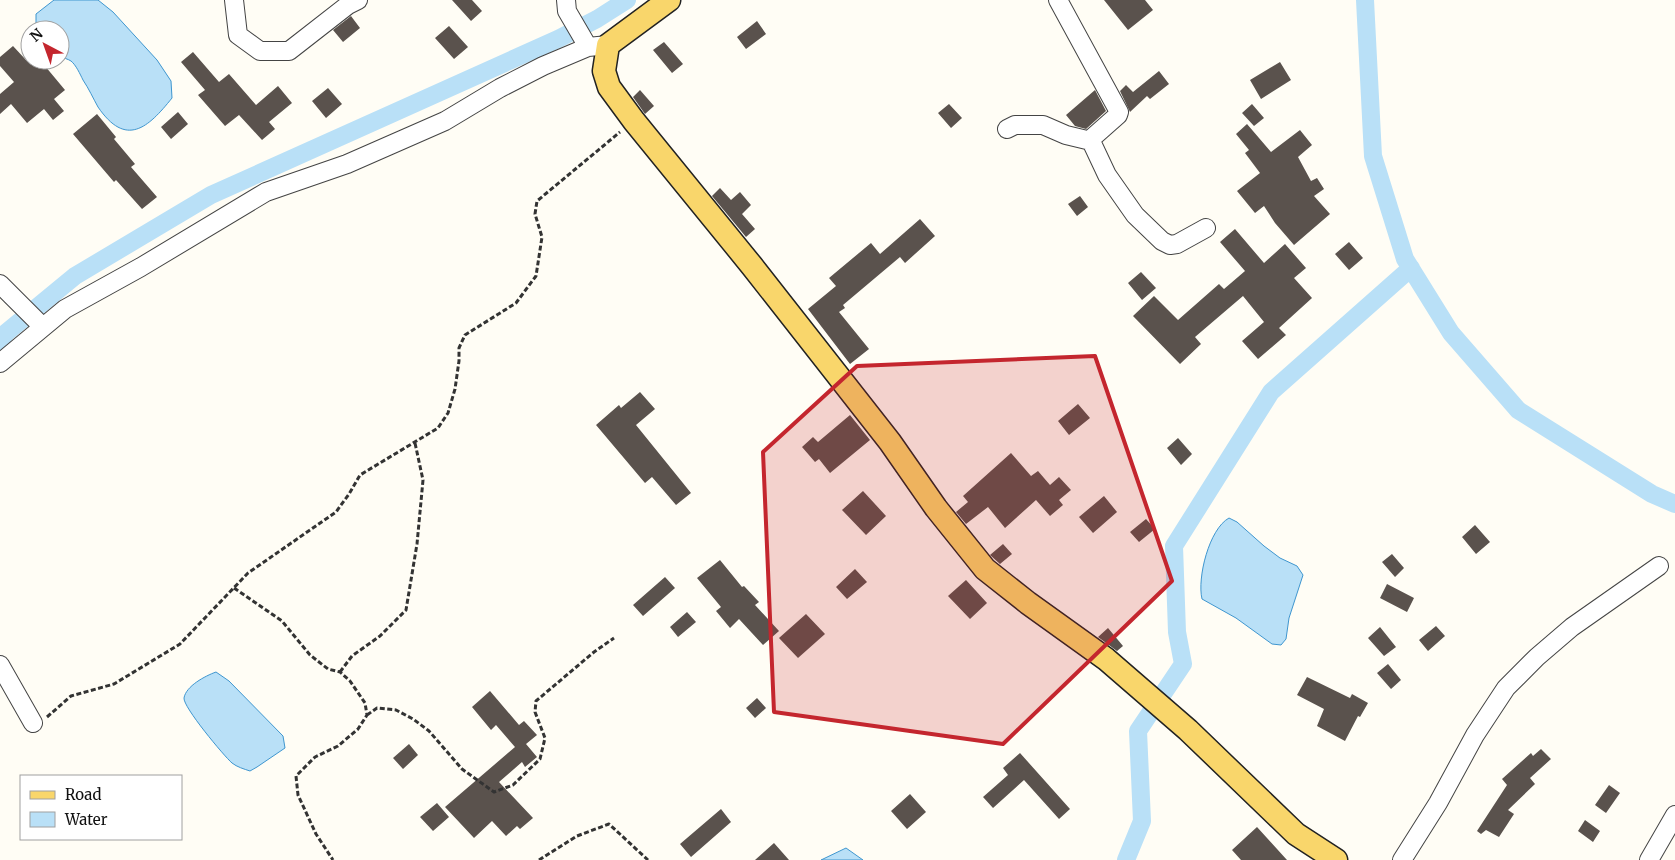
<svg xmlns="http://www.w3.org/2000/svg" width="1675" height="860" font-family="Merriweather,serif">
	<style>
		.water { fill: #b9e0f7; stroke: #3f96cf }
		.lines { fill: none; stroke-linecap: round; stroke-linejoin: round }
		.canal { stroke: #b9e0f7; stroke-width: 18 }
		.building { fill: #5a524d }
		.minor-casing { stroke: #444; stroke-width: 20 }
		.major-casing { stroke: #222; stroke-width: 25 }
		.path { stroke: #333; stroke-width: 3; stroke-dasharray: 5 2.5; stroke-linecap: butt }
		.minor { stroke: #fff; stroke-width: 18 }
		.major { stroke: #f9d66b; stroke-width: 22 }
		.marked { fill: #c4262e; fill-opacity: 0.2; stroke: #c4262e; stroke-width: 4; stroke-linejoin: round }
	</style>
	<rect width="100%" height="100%" fill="#fffdf5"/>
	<!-- water -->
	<path class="water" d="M 54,0 L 98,0 L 113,12 L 157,60 L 171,81 L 172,98 C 148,128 126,148 98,107 C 93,98 89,89 83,80 C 80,74 76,65 71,61 C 68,59 63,58 60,56 L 60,30 L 36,30 L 36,14 Z
		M 1229,518 L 1237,522 L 1264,546 L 1280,558 L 1297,566 L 1303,575 L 1289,618 L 1286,639 L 1281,645 L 1272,644 L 1236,618 L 1202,599 C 1197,578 1209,529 1229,518 Z
		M 216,672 L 229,681 L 283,736 L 285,748 L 257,767 L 250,771 C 244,769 237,767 232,763 C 224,756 183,707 184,698 C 186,686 205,676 216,672 Z
		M 846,848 L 863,860 L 821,860 Z"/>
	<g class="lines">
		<!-- canal -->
		<path class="canal" d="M 1365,0 L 1373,156 L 1405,259 L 1451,333 L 1518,410 L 1652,494 L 1675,504
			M 0,341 L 7,332 L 75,276 L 211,195 L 558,39 L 597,19 L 627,0
			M 1126,860 L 1142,821 L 1138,731 L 1183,664 L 1177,632 L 1174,546 L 1271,392 L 1411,268"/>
	</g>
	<!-- building -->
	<path class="building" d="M 452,0 L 472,0 L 482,11 L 471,21 Z
		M 1104,0 L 1145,0 L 1153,10 L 1128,30 Z
		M 351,16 L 360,28 L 343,42 L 333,30 Z
		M 757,21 L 766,34 L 746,49 L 737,37 Z
		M 449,26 L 468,47 L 454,59 L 435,38 Z
		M 664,42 L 683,64 L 672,73 L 653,50 Z
		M 13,46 L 26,60 L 40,60 L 65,90 L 54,99 L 64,111 L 53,120 L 44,109 L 27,123 L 11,104 L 0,114 L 0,94 L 14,82 L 0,66 L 0,57 Z
		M 193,52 L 219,82 L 229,74 L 256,105 L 278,86 L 292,103 L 269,122 L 275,129 L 262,140 L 239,115 L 225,126 L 198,95 L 205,90 L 181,62 Z
		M 1280,62 L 1291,80 L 1261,99 L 1250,80 Z
		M 1159,71 L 1169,84 L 1150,99 L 1147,96 L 1130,112 L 1120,91 L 1126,85 L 1133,92 Z
		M 328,88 L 342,104 L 326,118 L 312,101 Z
		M 640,90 L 654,106 L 645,114 L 633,97 Z
		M 1095,90 L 1106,111 L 1086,129 L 1075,126 L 1066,115 Z
		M 949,104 L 962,118 L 951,128 L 938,113 Z
		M 1252,104 L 1264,118 L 1254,126 L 1242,113 Z
		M 178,112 L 188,124 L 171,139 L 161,127 Z
		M 97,114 L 116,137 L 114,139 L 135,164 L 131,167 L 157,197 L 142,209 L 116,180 L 114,182 L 73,134 Z
		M 1247,124 L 1271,152 L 1300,130 L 1312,145 L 1298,157 L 1311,181 L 1317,178 L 1324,189 L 1314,196 L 1330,214 L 1294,245 L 1275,223 L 1264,206 L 1255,213 L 1237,191 L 1260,173 L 1245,153 L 1249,150 L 1236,134 Z
		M 720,188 L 731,200 L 740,192 L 751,205 L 742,214 L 755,229 L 746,237 L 712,196 Z
		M 1080,196 L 1088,207 L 1077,216 L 1068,204 Z
		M 920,219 L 935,236 L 905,263 L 900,257 L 843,305 L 845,308 L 839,312 L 869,349 L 850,364 L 808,309 L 836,286 L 829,278 L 871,243 L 880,254 Z
		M 1235,229 L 1264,263 L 1285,244 L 1306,268 L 1294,278 L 1312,298 L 1279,328 L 1286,335 L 1258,359 L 1242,341 L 1264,322 L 1243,296 L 1195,337 L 1201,344 L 1180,364 L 1133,316 L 1154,296 L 1178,320 L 1219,284 L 1224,289 L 1245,271 L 1220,242 Z
		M 1349,242 L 1363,258 L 1349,270 L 1335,254 Z
		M 1141,272 L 1156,288 L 1142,300 L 1128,283 Z
		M 640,392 L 655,409 L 636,425 L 691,493 L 676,505 L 652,477 L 645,483 L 596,425 L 619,405 L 621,408 Z
		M 1078,404 L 1090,418 L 1069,435 L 1058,421 Z
		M 850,415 L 870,440 L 830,473 L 819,459 L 815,462 L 802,447 L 813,437 L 818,442 Z
		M 1178,438 L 1192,454 L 1181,465 L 1167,448 Z
		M 1011,453 L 1031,476 L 1038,471 L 1050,485 L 1059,477 L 1071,490 L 1059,500 L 1063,505 L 1050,516 L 1036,500 L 1005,528 L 988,507 L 966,524 L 956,512 L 968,502 L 963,496 Z
		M 863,491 L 886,516 L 866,535 L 842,510 Z
		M 1104,496 L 1117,512 L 1093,533 L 1079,517 Z
		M 1146,519 L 1155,529 L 1139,542 L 1130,532 Z
		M 1475,525 L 1490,542 L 1476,554 L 1462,537 Z
		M 1003,544 L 1012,554 L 1000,564 L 990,555 Z
		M 1392,554 L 1404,568 L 1395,577 L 1382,562 Z
		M 720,560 L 742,587 L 744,586 L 759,602 L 755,605 L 779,631 L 763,645 L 739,619 L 730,628 L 716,611 L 721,607 L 697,578 Z
		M 855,569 L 867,582 L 847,599 L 836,587 Z
		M 665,577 L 675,588 L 643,616 L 633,605 Z
		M 966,580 L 987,603 L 970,619 L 948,596 Z
		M 1387,584 L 1414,598 L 1407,612 L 1380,598 Z
		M 687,612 L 696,622 L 678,637 L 670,627 Z
		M 806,614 L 825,634 L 798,658 L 779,638 Z
		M 1436,626 L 1445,636 L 1428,651 L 1419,640 Z
		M 1380,627 L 1396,647 L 1384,656 L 1368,638 Z
		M 1108,628 L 1123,646 L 1117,651 L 1098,637 Z
		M 1388,664 L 1401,680 L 1391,689 L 1377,673 Z
		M 1307,677 L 1350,698 L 1352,694 L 1368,703 L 1360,717 L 1358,716 L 1345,741 L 1317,726 L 1324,709 L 1297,695 Z
		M 490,691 L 519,725 L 524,721 L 537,735 L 526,744 L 537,757 L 525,767 L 522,762 L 499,782 L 533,818 L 520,829 L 517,826 L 506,836 L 492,821 L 474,838 L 445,807 L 515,747 L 496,725 L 491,730 L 472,707 Z
		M 757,698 L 766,708 L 755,718 L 746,708 Z
		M 409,744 L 418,755 L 403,769 L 393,758 Z
		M 1541,749 L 1551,759 L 1530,778 L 1535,784 L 1508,810 L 1514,814 L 1499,837 L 1486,830 L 1481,834 L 1477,831 L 1507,785 L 1502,779 L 1531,753 L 1533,756 Z
		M 1020,753 L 1070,809 L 1059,819 L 1024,780 L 993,808 L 983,797 L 1008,775 L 1003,768 Z
		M 1609,785 L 1620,793 L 1606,813 L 1595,805 Z
		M 910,794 L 926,812 L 907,829 L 891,811 Z
		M 437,803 L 449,817 L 433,831 L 420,817 Z
		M 721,809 L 731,822 L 691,857 L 680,844 Z
		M 1585,820 L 1600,831 L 1593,842 L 1578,831 Z
		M 1257,827 L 1287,860 L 1241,860 L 1232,850 Z
		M 774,843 L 789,860 L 755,860 Z"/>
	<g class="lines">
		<!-- minor casing -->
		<g class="minor-casing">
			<path id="minor" d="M 234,0 L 238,35 L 260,51 L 289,51 L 348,5 L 358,0
				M 566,0 L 567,11 L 588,47
				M 1058,0 L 1119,112 L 1118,115 L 1092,138 L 1091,141 L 1107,175 L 1135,215 L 1162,241 L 1170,245 L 1177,244 L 1206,228
				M 1007,129 L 1015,125 L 1043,125 L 1066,135 L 1091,141
				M 0,284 L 43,327
				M 0,363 L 65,309 L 141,267 L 266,192 L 347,164 L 445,121 L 500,88 L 543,66 L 588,47 L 608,45
				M 0,665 L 33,723
				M 1402,860 L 1438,803 L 1475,735 L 1506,688 L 1537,657 L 1572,627 L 1659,566
				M 1649,860 L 1675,815"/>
		</g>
		<!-- major casing -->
		<g class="major-casing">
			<path id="major" d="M 669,0 L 608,45 L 604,71 L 609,87 L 634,121 L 752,266 L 890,442 L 936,508 L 985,569 L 1028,603 L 1106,659 L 1188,730 L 1296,834 L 1336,860"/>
		</g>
		<!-- path -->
		<path class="path" d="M 234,588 L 282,621 L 310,655 L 328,669 L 340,672 L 350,681 L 365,703 L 367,715 L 358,729 L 338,746 L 315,757 L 296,776 L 298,795 L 316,834 L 333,860
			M 340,672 L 352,656 L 380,636 L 406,610 L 417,544 L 423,480 L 415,443
			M 367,715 L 377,708 L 396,710 L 413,719 L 429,731 L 462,769 L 494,792 L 513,785 L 540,759 L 545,738 L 535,712 L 536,701 L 594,652 L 614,638
			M 47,717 L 71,696 L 114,684 L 180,644 L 248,573 L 336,512 L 349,494 L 360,475 L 438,428 L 448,413 L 455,389 L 459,361 L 459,348 L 465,335 L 516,303 L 536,276 L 542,237 L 535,214 L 537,201 L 620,132
			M 539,860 L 577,836 L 609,824 L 648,860"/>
		<!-- minor -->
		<use href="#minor" class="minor"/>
		<!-- major -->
		<use href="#major" class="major"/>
	</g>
	<!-- marked area -->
	<path class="marked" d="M 1095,356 L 1172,581 L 1003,744 L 774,712 L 763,452 L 857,366 Z"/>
	<!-- legend -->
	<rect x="20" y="775" width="162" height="65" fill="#ffffff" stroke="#a0a0a0"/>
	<rect x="30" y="791" width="25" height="8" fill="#f9d66b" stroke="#a0a0a0"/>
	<text x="65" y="800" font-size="15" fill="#111111">Road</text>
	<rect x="30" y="812" width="25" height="15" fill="#b9e0f7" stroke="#a0a0a0"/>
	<text x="65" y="825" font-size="15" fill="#111111">Water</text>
	<!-- north arrow -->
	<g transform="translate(45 45) rotate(319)"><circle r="24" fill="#ffffff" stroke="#a0a0a0"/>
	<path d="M0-4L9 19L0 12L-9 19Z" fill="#c4262e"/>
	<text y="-8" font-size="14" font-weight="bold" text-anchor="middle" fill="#111111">N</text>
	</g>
</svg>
